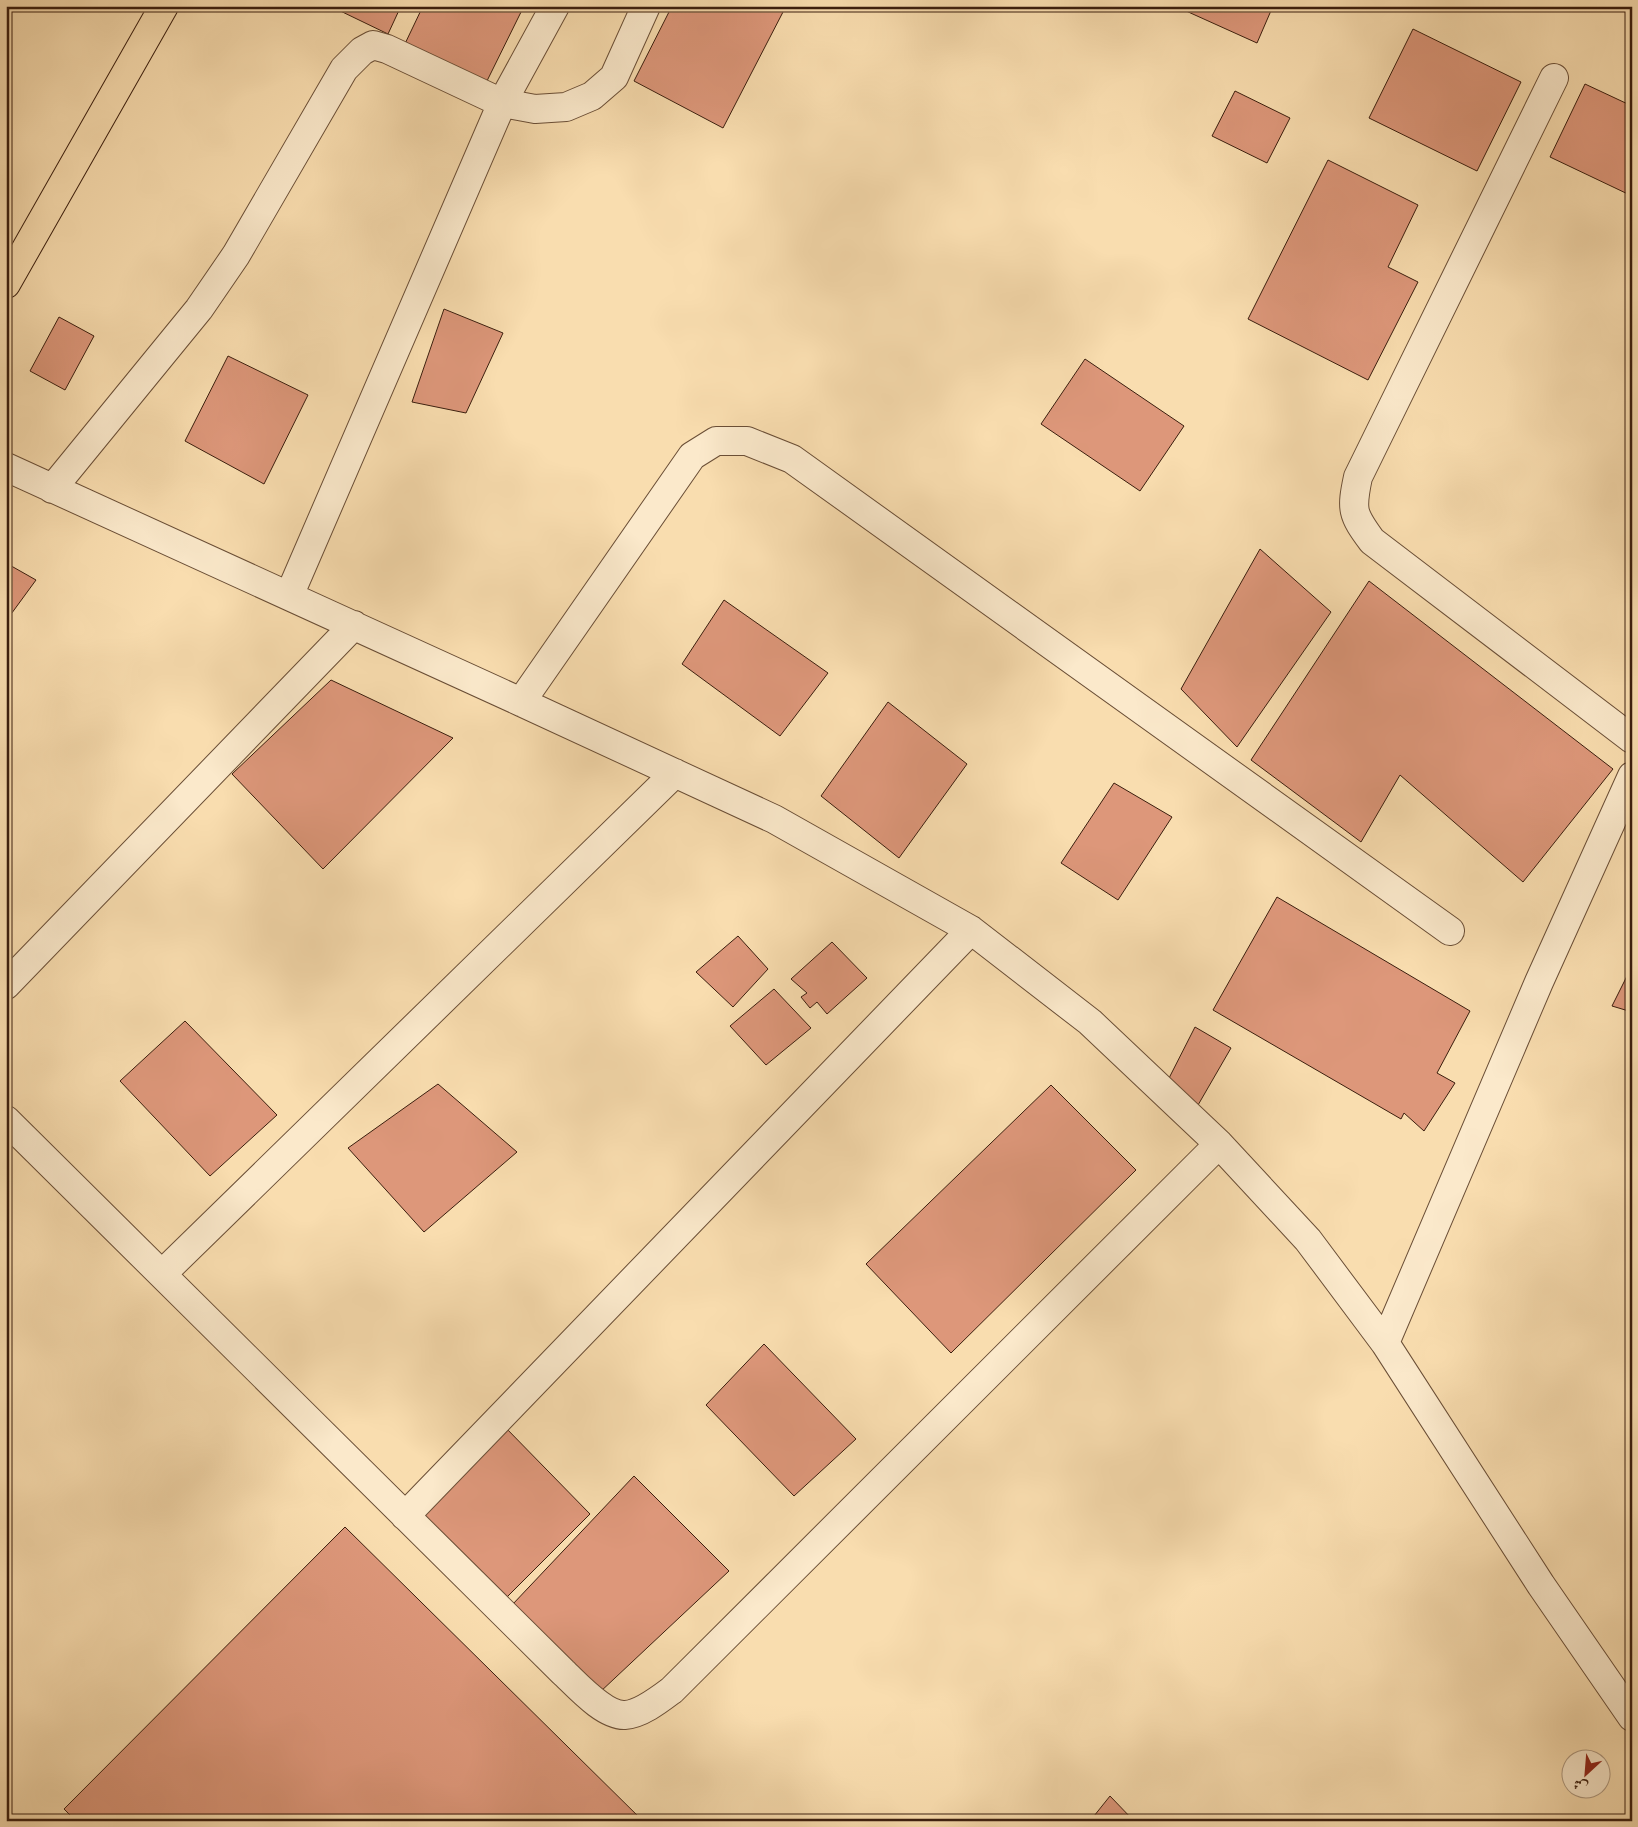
<svg xmlns="http://www.w3.org/2000/svg" width="1638" height="1827" font-family="'IM FELL French Canon',Amiri,serif">
	<style>
		.building { fill: #dd977a; stroke: #3b1e0e }
		.lines { fill: none; stroke-linecap: round; stroke-linejoin: round }
		.minor-casing { stroke: #6a4e36; stroke-width: 30 }
		.major-casing { stroke: #3b1e0e; stroke-width: 30 }
		.minor { stroke: #fbe9cb; stroke-width: 28 }
		.major { stroke: #f9ddaf; stroke-width: 28 }
	</style>
	<rect width="100%" height="100%" fill="#f9ddaf"/>
	<filter id="stains"><feTurbulence type="fractalNoise" baseFrequency=".004" numOctaves="4"/><feColorMatrix values="0 0 0 0 .2 0 0 0 0 .09 0 0 0 0 .02 0 0 0 .5 -.17"/></filter>
	<radialGradient id="worn" r=".72"><stop offset=".6" stop-color="#630" stop-opacity="0"/><stop offset="1" stop-color="#630" stop-opacity=".3"/></radialGradient>
	<!-- building -->
	<path class="building" d="M 330,6 L 401,6 L 388,34 Z
		M 423,6 L 524,6 L 483,89 L 402,50 Z
		M 672,6 L 772,6 L 783,12 L 723,128 L 634,81 Z
		M 1175,6 L 1273,6 L 1257,43 Z
		M 1413,29 L 1521,82 L 1477,171 L 1369,118 Z
		M 1585,84 L 1632,106 L 1632,196 L 1550,157 Z
		M 1235,91 L 1290,118 L 1267,163 L 1212,136 Z
		M 1328,160 L 1418,205 L 1388,267 L 1418,282 L 1368,380 L 1248,319 Z
		M 444,309 L 503,333 L 466,413 L 412,402 Z
		M 59,317 L 94,336 L 65,390 L 30,371 Z
		M 228,356 L 308,395 L 264,484 L 185,441 Z
		M 1085,359 L 1184,426 L 1140,491 L 1041,424 Z
		M 1260,549 L 1331,612 L 1237,747 L 1181,689 Z
		M 6,563 L 36,580 L 6,621 Z
		M 1369,581 L 1613,769 L 1523,882 L 1400,775 L 1361,842 L 1251,760 Z
		M 724,600 L 828,673 L 780,736 L 682,664 Z
		M 331,680 L 453,738 L 323,869 L 232,774 Z
		M 888,702 L 967,764 L 899,858 L 821,796 Z
		M 1114,783 L 1172,817 L 1118,900 L 1061,863 Z
		M 1277,897 L 1470,1011 L 1437,1073 L 1455,1083 L 1424,1131 L 1404,1113 L 1401,1119 L 1213,1010 Z
		M 738,936 L 768,969 L 733,1007 L 696,972 Z
		M 832,942 L 867,978 L 827,1014 L 817,1002 L 810,1008 L 801,997 L 807,993 L 791,979 Z
		M 1632,966 L 1632,1012 L 1612,1006 Z
		M 774,989 L 811,1028 L 766,1065 L 730,1026 Z
		M 185,1021 L 277,1115 L 210,1176 L 120,1081 Z
		M 1195,1027 L 1231,1048 L 1194,1112 L 1166,1084 Z
		M 438,1084 L 517,1152 L 424,1232 L 348,1148 Z
		M 1051,1085 L 1136,1170 L 951,1353 L 866,1264 Z
		M 764,1344 L 856,1439 L 794,1496 L 706,1405 Z
		M 503,1425 L 590,1514 L 504,1600 L 418,1513 Z
		M 634,1476 L 729,1571 L 599,1693 L 512,1605 Z
		M 345,1527 L 643,1821 L 76,1821 L 64,1809 Z
		M 1110,1796 L 1134,1821 L 1090,1821 Z"/>
	<g class="lines">
		<!-- minor casing -->
		<g class="minor-casing">
			<path id="minor" d="M 1554,78 L 1358,477 C 1351,510 1352,514 1372,541 L 1632,739
				M 6,467 L 521,702 L 774,819 L 971,930 L 1090,1022 L 1219,1144 L 1308,1240 L 1385,1343 L 1541,1585 L 1632,1717
				M 52,489 L 199,309 L 236,255 L 344,69 L 362,51 L 373,45 L 387,49 L 502,103 L 535,109 L 566,107 L 592,96 L 614,77 L 646,6
				M 289,596 L 502,103 L 555,6
				M 521,702 L 692,456 L 716,441 L 747,441 L 792,459 L 1450,931
				M 6,985 L 354,625
				M 6,1120 L 563,1672 C 577,1685 604,1716 625,1715 C 641,1714 660,1699 672,1690 L 1219,1144
				M 162,1274 L 675,773
				M 1385,1343 L 1539,982 L 1632,776
				M 405,1516 L 971,930"/>
		</g>
		<!-- major casing -->
		<g class="major-casing">
			<path id="major" d="M 6,284 L 164,6"/>
		</g>
		<!-- minor -->
		<use href="#minor" class="minor"/>
		<!-- major -->
		<use href="#major" class="major"/>
	</g>
	<!-- margin -->
	<rect width="1638" height="1827" fill="none" stroke="#f9ddaf" stroke-width="25"/>
	<rect x="8" y="8" width="1623" height="1812" fill="none" stroke="#3b1e0e" stroke-width="2.5"/>
	<rect x="12" y="12" width="1613" height="1802" fill="none" stroke="#3b1e0e"/>
	<!-- north arrow -->
	<g transform="translate(1586 1774) rotate(206)"><circle r="24" fill="#fbe9cb" stroke="#ae987f"/>
	<path d="M0-4L9 19L0 12L-9 19Z" fill="#8f2418"/>
	<text y="-8" font-size="14" font-weight="bold" text-anchor="middle" fill="#3b1e0e">ش</text>
	</g>
	<rect width="100%" height="100%" filter="url(#stains)"/>
	<rect width="100%" height="100%" fill="url(#worn)"/>
</svg>
